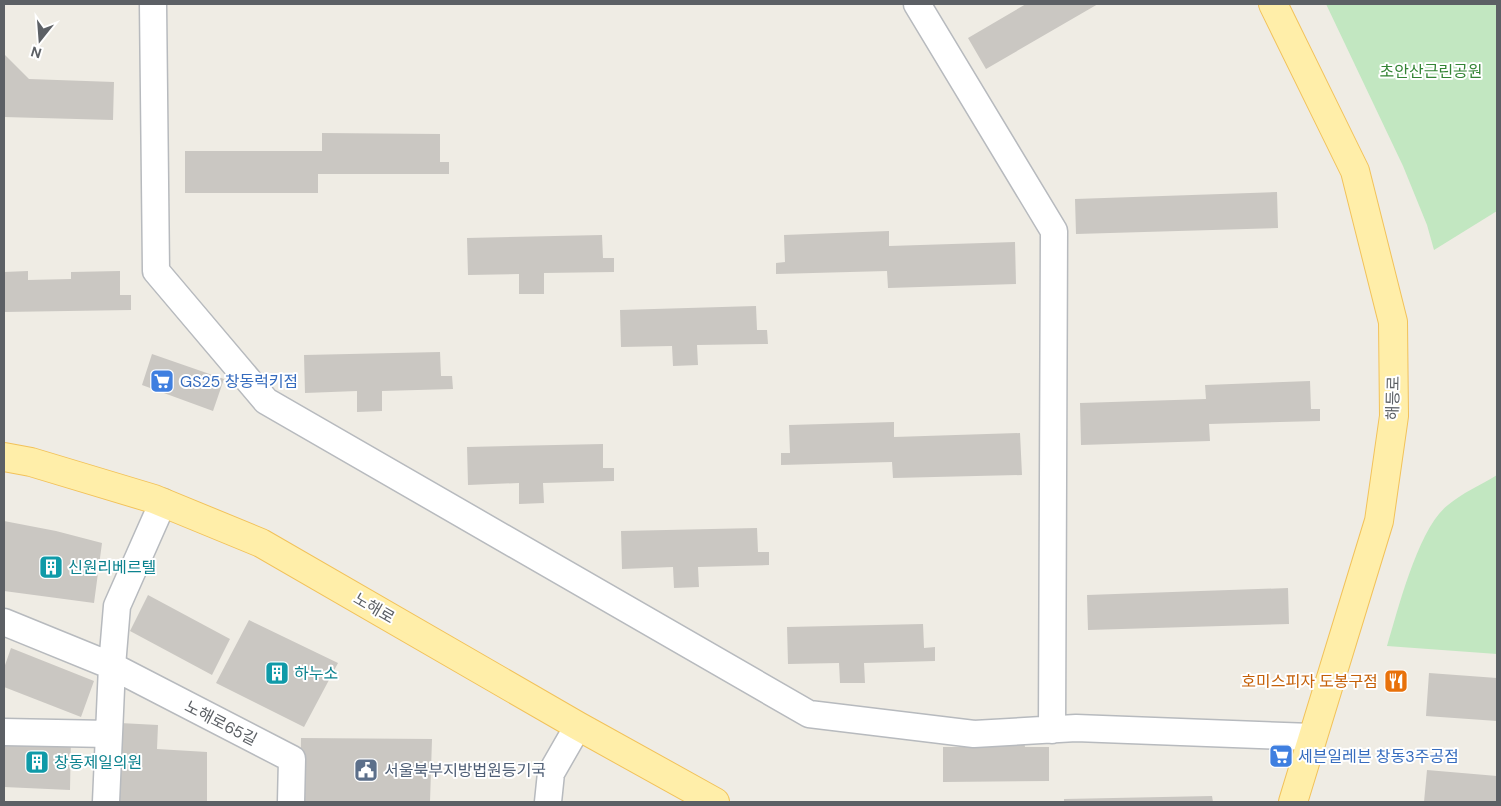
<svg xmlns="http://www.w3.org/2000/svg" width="1501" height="806" font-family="'DM Sans','Noto Sans KR',sans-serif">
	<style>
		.green { fill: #c2e7c1 }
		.building { fill: #cac7c2 }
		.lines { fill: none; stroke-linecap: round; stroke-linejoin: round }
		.minor-casing { stroke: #b7babe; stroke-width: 29 }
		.major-casing { stroke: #f2c25a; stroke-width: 30 }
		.minor { stroke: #fff; stroke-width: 26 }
		.major { stroke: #ffeea9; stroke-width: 28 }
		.labels { text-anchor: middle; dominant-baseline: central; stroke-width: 4; stroke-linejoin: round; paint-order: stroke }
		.park-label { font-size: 16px; fill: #348435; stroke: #fff }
		.shop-label { font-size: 16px; fill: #366cbe; stroke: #fff; text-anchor: start }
		.street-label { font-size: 16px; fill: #5c6065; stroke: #fff }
		.culture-label { font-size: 16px; fill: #0d838f; stroke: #fff; text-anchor: start }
		.food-label { font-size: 16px; fill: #c56008; stroke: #fff; text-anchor: end }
		.service-label { font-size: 16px; fill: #4e5e75; stroke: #fff; text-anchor: start }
	</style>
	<rect width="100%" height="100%" fill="#efece4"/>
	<!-- green -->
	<path class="green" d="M 1326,4 L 1497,4 L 1497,211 L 1434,250 L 1427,225 L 1403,166 Z
		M 1497,475 L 1497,654 L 1387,646 C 1398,610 1418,528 1448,505 C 1462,493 1481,485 1497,475 Z"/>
	<!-- building -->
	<path class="building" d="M 1026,4 L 1098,4 L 986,69 L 968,38 Z
		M 4,54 L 29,79 L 114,82 L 113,120 L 4,117 Z
		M 322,133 L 440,134 L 440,162 L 449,162 L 449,174 L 318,174 L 318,193 L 185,193 L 185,151 L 322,151 Z
		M 1277,192 L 1278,228 L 1076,234 L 1075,199 Z
		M 889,231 L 889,246 L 1015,242 L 1016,284 L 888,288 L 887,271 L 776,274 L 776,263 L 785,262 L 784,235 Z
		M 602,235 L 603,258 L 614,258 L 614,272 L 544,273 L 544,294 L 519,294 L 519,274 L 468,275 L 467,238 Z
		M 28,271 L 28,280 L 71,279 L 71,272 L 120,271 L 120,295 L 131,295 L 131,310 L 4,312 L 4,272 Z
		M 756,306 L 757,330 L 767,330 L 768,344 L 697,345 L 698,365 L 673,366 L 672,346 L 621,347 L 620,310 Z
		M 440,352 L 441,376 L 452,376 L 453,389 L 382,391 L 382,411 L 357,412 L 357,391 L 305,393 L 304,355 Z
		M 152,354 L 224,379 L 213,411 L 142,385 Z
		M 1310,381 L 1311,409 L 1320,409 L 1320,421 L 1209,424 L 1210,441 L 1081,445 L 1080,403 L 1206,399 L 1205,385 Z
		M 894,422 L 894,437 L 1020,433 L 1022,475 L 893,478 L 892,462 L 781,465 L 781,453 L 790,453 L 789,425 Z
		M 603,444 L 603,468 L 614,468 L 614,481 L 543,483 L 544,503 L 519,504 L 519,483 L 468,485 L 467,447 Z
		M 4,521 L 56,531 L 102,543 L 94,603 L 4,591 Z
		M 757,528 L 758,552 L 769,552 L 769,565 L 698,567 L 699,587 L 674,588 L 673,567 L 622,569 L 621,531 Z
		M 1288,588 L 1289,624 L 1088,630 L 1087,595 Z
		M 148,595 L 230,639 L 212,675 L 130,631 Z
		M 249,620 L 338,663 L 304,727 L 216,683 Z
		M 923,624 L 924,648 L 935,647 L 935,661 L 864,663 L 865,683 L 840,683 L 839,663 L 788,664 L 787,627 Z
		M 11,648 L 94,681 L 81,717 L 4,687 L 4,668 Z
		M 1429,673 L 1497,678 L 1497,721 L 1426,716 Z
		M 120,723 L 158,725 L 157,749 L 207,752 L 207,802 L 117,802 Z
		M 4,735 L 71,737 L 70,790 L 4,787 Z
		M 301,738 L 432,739 L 430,802 L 300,802 Z
		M 967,741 L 1024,741 L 1025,747 L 1049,747 L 1049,781 L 943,782 L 943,747 L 967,747 Z
		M 1427,770 L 1497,776 L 1497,802 L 1424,802 Z
		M 1212,796 L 1213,802 L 1064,802 L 1064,799 Z"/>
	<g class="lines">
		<!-- minor casing -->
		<g class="minor-casing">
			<path id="minor" d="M 153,4 L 156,271 L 266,401 L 809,714 L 974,734 L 1076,728 L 1312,737
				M 917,4 L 1054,231 L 1052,730
				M 4,622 L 112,666 L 292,759 L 291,802
				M 4,732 L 109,734
				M 106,802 L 112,666 L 117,606 L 163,502
				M 548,802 L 551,773 L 578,726"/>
		</g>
		<!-- major casing -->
		<g class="major-casing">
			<path id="major" d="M 1273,4 L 1355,171 L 1393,322 L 1394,416 L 1379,521 L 1293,802
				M 4,457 L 31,462 L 154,499 L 261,543 L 578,726 L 715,802"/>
		</g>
		<!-- minor -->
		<use href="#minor" class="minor"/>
		<!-- major -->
		<use href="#major" class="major"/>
	</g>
	<!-- icons -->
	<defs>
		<g id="supermarket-square" transform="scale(1.25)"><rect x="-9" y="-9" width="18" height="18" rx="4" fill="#3f7fe0" stroke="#fff"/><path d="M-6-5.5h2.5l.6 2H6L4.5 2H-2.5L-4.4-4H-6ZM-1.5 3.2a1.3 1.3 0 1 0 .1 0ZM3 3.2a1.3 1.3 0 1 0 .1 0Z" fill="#fff"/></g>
		<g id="building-square" transform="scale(1.25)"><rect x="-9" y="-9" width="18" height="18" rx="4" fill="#0f9aa8" stroke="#fff"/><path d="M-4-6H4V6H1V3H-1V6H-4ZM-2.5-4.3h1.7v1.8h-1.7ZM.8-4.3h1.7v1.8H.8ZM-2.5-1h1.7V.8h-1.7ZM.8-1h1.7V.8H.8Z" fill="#fff"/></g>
		<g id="restaurant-square" transform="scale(1.25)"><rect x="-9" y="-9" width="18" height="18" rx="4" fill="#e8710a" stroke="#fff"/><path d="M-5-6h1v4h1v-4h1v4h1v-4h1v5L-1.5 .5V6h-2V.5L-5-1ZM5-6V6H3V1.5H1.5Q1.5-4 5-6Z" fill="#fff"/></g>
		<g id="civic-square" transform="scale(1.25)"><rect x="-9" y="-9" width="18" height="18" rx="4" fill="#5c6f8a" stroke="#fff"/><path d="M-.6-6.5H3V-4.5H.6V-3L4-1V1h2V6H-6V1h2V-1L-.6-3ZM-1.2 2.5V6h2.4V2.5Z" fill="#fff"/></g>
	</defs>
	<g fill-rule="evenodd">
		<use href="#supermarket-square" x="162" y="381"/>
		<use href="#building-square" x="51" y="567"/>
		<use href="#building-square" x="277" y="673"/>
		<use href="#restaurant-square" x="1396" y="681"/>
		<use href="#supermarket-square" x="1281" y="756"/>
		<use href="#building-square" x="37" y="762"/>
		<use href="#civic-square" x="366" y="770"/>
	</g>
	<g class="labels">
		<!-- park labels -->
		<g class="park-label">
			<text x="1431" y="71">초안산근린공원</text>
		</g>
		<!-- shop labels -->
		<g class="shop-label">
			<text x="180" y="381">GS25 창동럭키점</text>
			<text x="1298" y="756">세븐일레븐 창동3주공점</text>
		</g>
		<!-- street labels -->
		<g class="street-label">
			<text transform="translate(1393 398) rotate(-89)">해등로</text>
			<text transform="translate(374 608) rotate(30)">노해로</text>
			<text transform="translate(221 723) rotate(27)">노해로65길</text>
		</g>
		<!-- culture labels -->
		<g class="culture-label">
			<text x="68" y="567">신원리베르텔</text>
			<text x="294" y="673">하누소</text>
			<text x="54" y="762">창동제일의원</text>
		</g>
		<!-- food labels -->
		<g class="food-label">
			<text x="1378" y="681">호미스피자 도봉구점</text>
		</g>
		<!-- service labels -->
		<g class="service-label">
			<text x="384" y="770">서울북부지방법원등기국</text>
		</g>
	</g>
	<!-- border -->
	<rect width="1501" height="806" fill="none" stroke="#5c6065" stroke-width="10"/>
	<!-- north arrow -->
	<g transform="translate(40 40) rotate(197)" stroke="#ffffff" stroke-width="4" paint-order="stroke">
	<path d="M0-4L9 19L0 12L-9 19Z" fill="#5c6065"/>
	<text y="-8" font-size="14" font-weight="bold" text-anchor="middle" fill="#5c6065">N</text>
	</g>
</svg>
